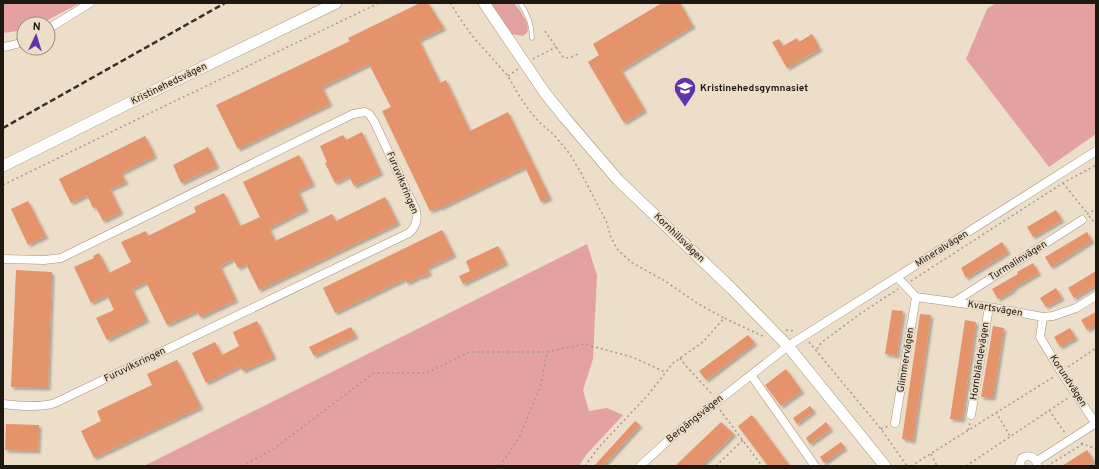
<svg xmlns="http://www.w3.org/2000/svg" width="1099" height="469" font-family="Overpass,sans-serif">
	<style>
		.green { fill: #e4a1a2 }
		.building { fill: #e5936b; filter: url(#shadow) }
		.lines { fill: none; stroke-linecap: round; stroke-linejoin: round }
		.lane-casing { stroke: #a09280; stroke-width: 5 }
		.street-casing { stroke: #a09280; stroke-width: 9 }
		.secondary-casing { stroke: #a09280; stroke-width: 12 }
		.path { stroke: #a5998a; stroke-width: 1.5; stroke-dasharray: 2 3; stroke-linecap: butt }
		.lane { stroke: #fff; stroke-width: 4 }
		.street { stroke: #fff; stroke-width: 8 }
		.secondary { stroke: #fff; stroke-width: 11 }
		.rail { stroke: #373028; stroke-width: 2.5; stroke-dasharray: 6 3; stroke-linecap: butt }
		.labels { text-anchor: middle; dominant-baseline: central; stroke-width: 3.5; stroke-linejoin: round; paint-order: stroke }
		.street-label { font-size: 10px; fill: #1d1811; stroke: #eddeca }
		.poi-label { font-size: 10px; font-weight: bold; fill: #1d1811; stroke: #eddeca; text-anchor: start }
	</style>
	<defs>
		<filter id="shadow"><feDropShadow dx="2.5" dy="2.5" stdDeviation="1" flood-color="#0004"/></filter>
	</defs>
	<rect width="100%" height="100%" fill="#eddeca"/>
	<!-- green -->
	<path class="green" d="M 3,3 L 80,3 L 40,24 L 24,24 L 24,30 L 3,33 Z
		M 490,3 L 514,3 C 520,11 531,23 527,33 L 523,36 L 511,34 Z
		M 996,3 L 1096,3 L 1096,134 L 1049,167 L 966,59 L 987,9 Z
		M 587,244 L 597,275 L 593,359 L 583,390 L 589,411 L 607,408 L 623,415 L 586,455 L 579,466 L 144,466 Z"/>
	<!-- building -->
	<path class="building" d="M 420,3 L 428,3 L 444,28 L 419,40 L 440,83 L 446,80 L 470,131 L 508,112 L 550,198 L 541,202 L 525,167 L 440,208 L 440,207 L 430,211 L 382,111 L 391,107 L 369,64 L 322,87 L 330,104 L 238,149 L 216,105 L 350,41 L 348,38 Z
		M 662,3 L 680,3 L 693,26 L 621,70 L 645,110 L 624,123 L 588,62 L 599,55 L 593,44 Z
		M 812,34 L 820,49 L 787,68 L 772,42 L 779,39 L 783,46 L 797,38 L 799,42 Z
		M 362,132 L 381,173 L 354,186 L 349,176 L 335,183 L 325,163 L 327,162 L 320,146 L 343,135 L 346,140 Z
		M 145,136 L 155,156 L 121,173 L 126,182 L 110,189 L 121,212 L 103,221 L 96,207 L 93,208 L 87,195 L 71,203 L 59,179 Z
		M 208,147 L 217,166 L 181,183 L 173,165 Z
		M 299,155 L 313,184 L 298,191 L 306,209 L 269,228 L 275,241 L 332,214 L 336,221 L 385,197 L 398,223 L 259,290 L 246,264 L 238,268 L 233,259 L 220,266 L 236,300 L 200,317 L 197,311 L 167,325 L 146,282 L 132,289 L 147,320 L 107,340 L 96,318 L 114,310 L 107,295 L 91,303 L 74,267 L 94,258 L 93,256 L 99,253 L 109,273 L 131,262 L 121,242 L 146,231 L 148,236 L 196,212 L 194,207 L 224,193 L 240,226 L 260,217 L 243,182 Z
		M 28,201 L 46,236 L 28,245 L 11,209 Z
		M 1056,210 L 1062,220 L 1033,237 L 1027,227 Z
		M 442,230 L 454,255 L 427,268 L 430,273 L 422,277 L 421,276 L 407,283 L 405,279 L 335,313 L 323,288 Z
		M 1087,232 L 1092,241 L 1051,267 L 1045,257 Z
		M 1002,242 L 1008,252 L 966,278 L 961,268 Z
		M 498,246 L 506,263 L 463,284 L 459,276 L 470,271 L 466,261 Z
		M 1033,263 L 1039,273 L 1013,288 L 1014,290 L 998,299 L 992,289 L 1018,274 L 1017,272 Z
		M 16,270 L 52,272 L 48,388 L 11,387 Z
		M 1096,271 L 1096,285 L 1074,298 L 1068,288 Z
		M 1056,288 L 1062,298 L 1046,307 L 1040,298 Z
		M 892,310 L 903,311 L 897,356 L 885,354 Z
		M 1096,312 L 1096,325 L 1087,330 L 1081,320 Z
		M 920,314 L 931,315 L 913,441 L 902,439 Z
		M 965,320 L 976,322 L 962,420 L 950,419 Z
		M 257,321 L 274,357 L 243,371 L 240,366 L 206,383 L 192,353 L 215,342 L 222,355 L 239,346 L 233,332 Z
		M 993,326 L 1004,328 L 993,398 L 981,397 Z
		M 351,327 L 356,336 L 314,356 L 309,347 Z
		M 1070,328 L 1076,338 L 1060,347 L 1054,337 Z
		M 748,335 L 755,343 L 706,380 L 699,371 Z
		M 177,360 L 201,407 L 94,458 L 81,431 L 101,421 L 97,411 L 152,385 L 147,374 Z
		M 786,369 L 802,391 L 781,406 L 765,385 Z
		M 810,406 L 814,411 L 797,424 L 793,418 Z
		M 752,415 L 790,466 L 768,466 L 738,426 Z
		M 635,421 L 640,425 L 603,466 L 594,466 Z
		M 721,422 L 734,434 L 701,466 L 675,466 Z
		M 826,422 L 831,429 L 810,444 L 806,438 Z
		M 6,424 L 39,425 L 38,451 L 5,450 Z
		M 841,442 L 845,448 L 824,463 L 820,457 Z
		M 1087,450 L 1094,461 L 1087,466 L 1062,466 Z"/>
	<g class="lines">
		<!-- lane casing -->
		<g class="lane-casing">
			<path id="lane" d="M 520,3 C 528,14 532,24 532,38"/>
		</g>
		<!-- street casing -->
		<g class="street-casing">
			<path id="street" d="M 48,29 L 90,3
				M 3,47 L 9,46 L 24,42
				M 3,259 L 44,260 L 61,258 L 353,114 L 365,112 L 369,114 L 374,121 L 416,211 C 418,220 416,227 409,233 L 55,403 C 40,408 19,406 3,404
				M 897,277 L 916,297 L 989,307 L 1043,317 L 1053,316 L 1076,308 L 1096,296
				M 954,302 L 1082,220
				M 751,375 L 815,466
				M 971,415 L 989,307
				M 895,423 L 916,297
				M 1037,461 L 1093,425 L 1094,421 L 1061,372 L 1040,337 L 1043,317
				M 640,466 L 672,437 L 788,346 L 1096,151
				M 1019,466 L 1022,458 C 1029,454 1036,457 1037,465"/>
		</g>
		<!-- secondary casing -->
		<g class="secondary-casing">
			<path id="secondary" d="M 484,3 L 545,93 L 565,118 L 618,180 L 732,289 L 788,346 L 885,466
				M 3,166 L 127,104 L 336,3"/>
		</g>
		<!-- path -->
		<path class="path" d="M 450,3 L 463,23 L 474,38 L 508,76 L 518,94 L 529,110 L 539,122 L 554,135 L 569,153 L 580,171 L 607,223 L 610,235 L 617,249 L 631,262 L 665,281 L 697,303 L 724,318
			M 545,31 L 563,57 L 569,58 L 578,54
			M 533,59 L 556,47
			M 508,76 L 518,69
			M 1063,183 L 1087,213
			M 3,185 L 144,116 L 379,3
			M 1087,214 L 1096,209
			M 1089,216 L 1096,224
			M 911,281 L 1063,183 L 1096,165
			M 786,330 L 796,331
			M 809,342 L 881,429 L 907,466
			M 817,349 L 822,342 L 860,314 L 898,289
			M 680,358 L 686,366 L 712,394
			M 1068,367 L 1096,348
			M 720,410 L 762,466
			M 1049,410 L 1065,433
			M 996,412 L 1010,436
			M 881,429 L 888,426
			M 968,430 L 970,422
			M 1081,443 L 1096,449
			M 931,454 L 937,466
			M 242,466 L 272,450 L 374,373 L 427,373 L 469,352 L 547,352 L 584,344 L 632,357 L 665,372
			M 500,466 L 520,436 L 541,384 L 547,352
			M 585,466 L 599,447 L 648,395 L 673,363 L 703,342 L 724,318 L 765,337
			M 716,466 L 743,440
			M 911,466 L 1055,376
			M 966,466 L 1068,398
			M 1047,466 L 1083,444"/>
		<!-- lane -->
		<use href="#lane" class="lane"/>
		<!-- street -->
		<use href="#street" class="street"/>
		<!-- secondary -->
		<use href="#secondary" class="secondary"/>
		<!-- rail -->
		<path class="rail" d="M 3,128 L 225,3"/>
	</g>
	<!-- icons -->
	<defs>
		<g id="school-pin" transform="scale(1.15)"><path d="M0 17L-7.5 6A9.5 9.5 0 1 1 7.5 6Z" fill="#6134ac" stroke="#eddeca"/><path d="M0-5L7-2L0 1L-7-2ZM-4 1L0 2.5L4 1V4Q0 6-4 4Z" fill="#fff"/></g>
	</defs>
	<g fill-rule="evenodd">
		<use href="#school-pin" x="685" y="88"/>
	</g>
	<g class="labels">
		<!-- street labels -->
		<g class="street-label">
			<text transform="translate(169 84) rotate(-26)">Kristinehedsvägen</text>
			<text transform="translate(402 183) rotate(67)">Furuviksringen</text>
			<text transform="translate(679 238) rotate(44)">Kornhillsvägen</text>
			<text transform="translate(942 249) rotate(-32)">Mineralvägen</text>
			<text transform="translate(1018 261) rotate(-32)">Turmalinvägen</text>
			<text transform="translate(995 309) rotate(10)">Kvartsvägen</text>
			<text transform="translate(906 360) rotate(-81)">Glimmervägen</text>
			<text transform="translate(980 361) rotate(-81)">Hornbländevägen</text>
			<text transform="translate(135 365) rotate(-26)">Furuviksringen</text>
			<text transform="translate(1068 381) rotate(57)">Korundvägen</text>
			<text transform="translate(695 419) rotate(-39)">Bergängsvägen</text>
		</g>
		<!-- poi labels -->
		<g class="poi-label">
			<text x="700" y="88">Kristinehedsgymnasiet</text>
		</g>
	</g>
	<!-- border -->
	<rect width="1099" height="469" fill="none" stroke="#1d1811" stroke-width="8"/>
	<!-- north arrow -->
	<g transform="translate(36 36) rotate(4)"><circle r="19" fill="#eddeca" stroke="#9a8f80"/>
	<path d="M0-3L7 15L0 10L-7 15Z" fill="#6134ac"/>
	<text y="-6" font-size="11" font-weight="bold" text-anchor="middle" fill="#1d1811">N</text>
	</g>
</svg>
